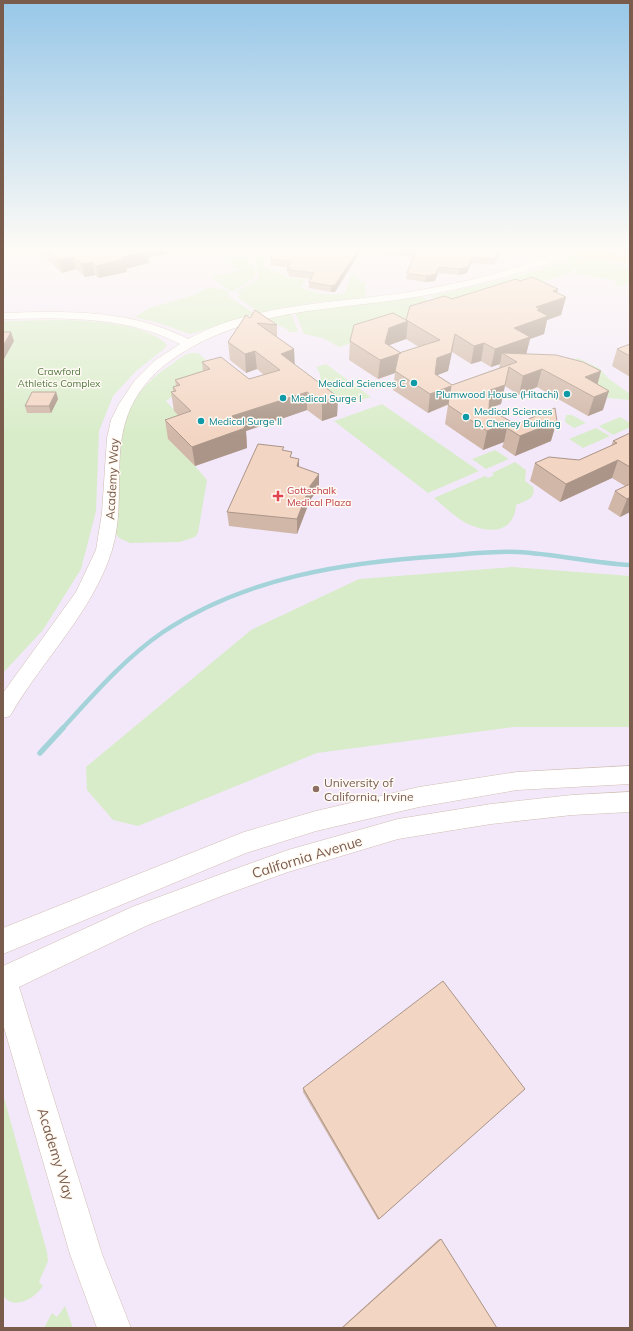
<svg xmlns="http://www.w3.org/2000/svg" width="633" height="1331" font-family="Mulish,sans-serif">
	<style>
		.education { fill: #f3e8fa }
		.green { fill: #d8ecc9 }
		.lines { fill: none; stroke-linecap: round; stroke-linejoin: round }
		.stream-far1 { stroke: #a5d3da; stroke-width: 4.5 }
		.stream { stroke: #a5d3da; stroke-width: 5.5 }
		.minor-casing { stroke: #d1beb0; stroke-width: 1 }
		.major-casing { stroke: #dad1cd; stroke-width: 2 }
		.minor { fill: #fff; fill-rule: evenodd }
		.major { fill: #fbd9a5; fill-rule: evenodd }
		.wall { fill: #d1b7a8; fill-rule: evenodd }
		.shaded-wall { fill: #aa9588 }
		.building { fill: #f3d5c3; stroke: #aa9588 }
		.culture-dot { fill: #0f9aa8; stroke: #fffaf3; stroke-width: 1.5 }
		.health-dot { fill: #e0444e; stroke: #fffaf3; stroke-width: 1.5 }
		.education-dot { fill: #8d6e63; stroke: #fffaf3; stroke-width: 1.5 }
		.labels { text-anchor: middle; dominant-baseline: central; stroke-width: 3; stroke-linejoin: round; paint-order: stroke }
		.far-park-label { font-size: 10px; fill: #537a41; stroke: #fffaf3 }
		.far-culture-label { font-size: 10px; fill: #0d838f; stroke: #fffaf3; text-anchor: start }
		.far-health-label { font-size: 10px; fill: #be3a42; stroke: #fffaf3; text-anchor: start }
		.street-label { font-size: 12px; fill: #7a5c4d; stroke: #fffaf3 }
		.education-label { font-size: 12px; fill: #785e54; stroke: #fffaf3; text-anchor: start }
		.near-street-label { font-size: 14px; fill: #7a5c4d; stroke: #fffaf3 }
	</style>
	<rect width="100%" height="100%" fill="#fdf6ec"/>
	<!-- education -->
	<path class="education" d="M 3,250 L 630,250 L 630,1328 L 3,1328 Z"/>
	<!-- green -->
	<path class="green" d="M 211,250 C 218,250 229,248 236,251 C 246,255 257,265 255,277 L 232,292 L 211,277 L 240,270 Z
		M 239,250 L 276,250 L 266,258 L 263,266 L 287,277 L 306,280 L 301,286 L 302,288 L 320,294 L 343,294 L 345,292 L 350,279 L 354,275 L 361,277 L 356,278 L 359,282 L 365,281 L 366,296 L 360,298 L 309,303 L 260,313 L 237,297 L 241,295 L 237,292 L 256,280 L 259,275 L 255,263 L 259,262 L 250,255 L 251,253 L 245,254 Z
		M 571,257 L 589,258 L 630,267 L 630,283 L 620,286 L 615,284 L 615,280 L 578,274 L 567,260 Z
		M 565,261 L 571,267 L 573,272 L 522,288 L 511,281 L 513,277 L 536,271 Z
		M 511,278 L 510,282 L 464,314 L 430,296 Z
		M 207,288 L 224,289 L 229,293 L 228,296 L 255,314 L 190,334 L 159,323 L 135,317 L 150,308 L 194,295 Z
		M 416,297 L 423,297 L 469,322 L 446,314 L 339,347 L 323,338 L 304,334 L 295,312 Z
		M 291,313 L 298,332 L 288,332 L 289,330 C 281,327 275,323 267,318 Z
		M 63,320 C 91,321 147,323 167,345 L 164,349 L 136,371 L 113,396 L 99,431 L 96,511 L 81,569 L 43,630 L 3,673 L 3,321 Z
		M 190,353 L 198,353 L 206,360 L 201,378 L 166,401 L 194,430 L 195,466 L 207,480 L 198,533 L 195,537 L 180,542 L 130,543 L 119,538 L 116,534 L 116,530 C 126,465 104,409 169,366 C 176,362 182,355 190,353 Z
		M 578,358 L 599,368 L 609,379 L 630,394 L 630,400 L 608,398 L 560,364 Z
		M 326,364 L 371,397 L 352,402 L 332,397 L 321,385 L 320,374 L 316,367 Z
		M 382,404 L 479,471 L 428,493 L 334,421 Z
		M 566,415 L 572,415 L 586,423 L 574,428 L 565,422 Z
		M 620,417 L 630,423 L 630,427 L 613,435 L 599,426 Z
		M 596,428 L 610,436 L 583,448 L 569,439 Z
		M 495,450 L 509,459 L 486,469 L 472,459 Z
		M 515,462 L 526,470 L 525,481 L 533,487 C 537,499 525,501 516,505 C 514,534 488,534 466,523 C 455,517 444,506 434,498 L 485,476 L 488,478 L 494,475 L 492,473 Z
		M 512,567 L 630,576 L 630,727 L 514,727 L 317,753 L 138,826 L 113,820 L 87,790 L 86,767 L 251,630 L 359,579 Z
		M 3,1094 L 47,1252 L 48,1261 L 39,1282 L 43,1286 C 35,1298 15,1311 3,1296 Z
		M 65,1306 L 73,1328 L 44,1328 L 52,1313 L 57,1317 Z"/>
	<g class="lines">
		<!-- stream-far1 -->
		<path class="stream-far1" d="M 62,729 C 93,695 125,658 163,632 C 246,577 346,562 443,556 C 468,554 493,551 518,552 C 556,554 592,563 630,565"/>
		<!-- stream -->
		<path class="stream" d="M 40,753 L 63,728"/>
		<!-- minor casing -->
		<g class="minor-casing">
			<path id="minor" d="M 564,250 L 576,251 C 564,261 519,273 502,278 C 467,287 432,295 396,300 C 324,310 257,311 192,347 C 174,357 156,370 144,386 C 104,437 129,493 112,550 C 93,612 42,660 10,716 L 3,718 L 3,693 L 76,592 L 96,550 L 102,513 L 107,438 L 111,420 L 119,404 L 135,380 L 154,361 L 180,344 C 125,315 63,318 3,319 L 3,313 C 67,311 130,309 188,339 C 257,302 334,304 409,292 C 449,285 489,277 527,264 C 540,260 551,254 564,250 Z
				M 630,766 L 630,784 L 517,790 L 419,807 L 316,831 L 246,853 L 3,954 L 3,928 L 244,832 L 316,811 L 419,787 L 517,772 Z
				M 630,792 L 630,812 L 572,815 L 491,824 L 398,839 L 288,872 L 224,895 L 148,925 L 19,987 L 102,1254 L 131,1328 L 97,1328 L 70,1254 L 3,1024 L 3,966 L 132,907 L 224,873 L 288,850 L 398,819 L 491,804 L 572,795 Z"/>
		</g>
		<!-- major casing -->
		<g class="major-casing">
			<path id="major" d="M 566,250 L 588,250 L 630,257 L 630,263 L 571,254 L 567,253 Z"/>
		</g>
		<!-- minor -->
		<use href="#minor" class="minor"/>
		<!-- major -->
		<use href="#major" class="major"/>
	</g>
	<!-- wall -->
	<path class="wall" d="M 37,250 L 182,250 L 148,258 L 149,263 L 126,269 L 127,272 L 99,278 L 95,275 L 85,277 L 76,269 L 62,273 Z
		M 277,250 L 500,250 L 494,265 L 471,263 L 467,273 L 459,275 L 438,273 L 435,281 L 425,282 L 406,279 L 407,273 L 413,258 L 360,252 L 335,292 L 331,292 L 309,288 L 309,282 L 310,279 L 289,276 L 289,274 L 287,273 L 287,267 L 270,265 L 270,259 Z
		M 520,281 L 557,293 L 566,297 L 561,315 L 547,320 L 544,334 L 530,339 L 526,354 L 597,384 L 603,410 L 588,416 L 537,387 L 519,395 L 505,386 L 501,404 L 489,409 L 510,421 L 509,427 L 551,441 L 515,456 L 502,447 L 504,442 L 483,450 L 445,424 L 448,405 L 428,413 L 393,390 L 395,373 L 378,379 L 349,360 L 350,341 L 406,320 L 452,299 ZM 406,339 L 419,347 L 401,353 L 389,345 ZM 452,352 L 471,364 L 481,361 L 491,367 L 500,364 L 499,368 L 452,385 L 437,375 L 448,371 Z
		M 250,318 L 277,325 L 277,337 L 294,364 L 338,397 L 337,416 L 322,421 L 307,410 L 246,431 L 247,448 L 195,466 L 168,439 L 165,420 L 178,415 L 174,411 L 171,392 L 173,392 L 173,387 L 176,386 L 175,380 L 203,371 L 202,362 L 249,379 L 264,375 L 257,369 L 246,373 L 230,360 L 228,342 Z
		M 630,344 L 630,377 L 612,366 L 617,349 Z
		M 56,392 L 58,399 L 51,413 L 27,413 L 25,406 Z
		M 630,433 L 630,512 L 620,517 L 608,509 L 615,491 L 625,486 L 612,478 L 560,502 L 530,481 L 535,463 L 579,460 L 611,446 L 613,441 Z
		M 284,451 L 292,458 L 299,459 L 299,467 L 319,488 L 310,500 L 297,534 L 229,526 L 227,512 Z
		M 303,1088 L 525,1089 L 378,1220 L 303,1092 Z
		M 439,1239 L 441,1239 L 497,1328 L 341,1328 Z"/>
	<!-- shaded-wall -->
	<path class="shaded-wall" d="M 141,250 L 182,250 L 148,258 L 149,263 L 126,269 L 127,272 L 99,278 L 96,266 Z
		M 358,250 L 360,250 L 360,252 L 335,292 L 331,292 L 331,286 Z
		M 499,250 L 500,250 L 494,265 L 495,259 Z
		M 73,257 L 76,269 L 62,273 L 59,260 Z
		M 472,257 L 471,263 L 467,273 L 459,275 L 459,269 Z
		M 92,262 L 95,275 L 85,277 L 82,264 Z
		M 439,267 L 438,273 L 435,281 L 425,282 L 426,276 Z
		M 558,289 L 556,301 L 566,297 L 561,315 L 547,320 L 544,334 L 530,339 L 526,355 L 502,353 L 500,364 L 491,367 L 495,349 L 514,328 L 553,291 Z
		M 408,321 L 406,339 L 387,346 L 401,353 L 395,373 L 378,379 L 380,360 L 385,343 L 389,328 Z
		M 11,332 L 14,341 L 3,361 L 3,346 Z
		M 455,334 L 452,352 L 448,371 L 435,376 L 437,358 Z
		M 484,343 L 481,361 L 471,364 L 474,346 Z
		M 294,349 L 295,368 L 281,354 Z
		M 255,351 L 257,369 L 246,373 L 245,354 Z
		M 542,369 L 537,387 L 519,395 L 523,376 Z
		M 601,371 L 596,390 L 585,377 Z
		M 505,385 L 501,404 L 486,409 L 490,390 Z
		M 451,386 L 448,404 L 428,413 L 430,394 Z
		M 609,391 L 603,410 L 588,416 L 594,397 Z
		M 56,392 L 58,399 L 51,413 L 49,406 Z
		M 307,392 L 307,410 L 246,431 L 247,448 L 195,466 L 192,447 L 232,416 Z
		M 338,397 L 337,416 L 322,421 L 322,402 Z
		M 510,421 L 509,429 L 507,428 L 504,442 L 483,450 L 487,431 Z
		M 557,421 L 551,441 L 515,456 L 520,436 Z
		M 299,459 L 299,473 L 297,466 Z
		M 618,460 L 612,478 L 560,502 L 566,484 Z
		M 319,474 L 319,488 L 310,500 L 297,534 L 297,519 L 310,486 Z
		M 630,497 L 630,512 L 620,517 L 627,499 Z"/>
	<!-- building -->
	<path class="building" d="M 48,250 L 145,250 L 147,251 L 121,257 L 124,259 L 96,266 L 92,262 L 82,264 L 73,257 L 59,260 Z
		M 277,250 L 358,250 L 335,285 L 331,286 L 309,282 L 314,273 L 289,270 L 290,268 L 287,267 L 292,262 L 270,259 Z
		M 398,250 L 499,250 L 495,259 L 472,257 L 468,267 L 459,269 L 439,267 L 436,274 L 426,276 L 407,273 L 416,252 Z
		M 532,277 L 558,289 L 553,291 L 566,297 L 536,307 L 540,309 L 537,310 L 548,316 L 514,328 L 530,337 L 495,349 L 484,343 L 474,346 L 455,334 L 451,353 L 437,358 L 435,374 L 452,385 L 517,362 L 502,353 L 556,355 L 583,362 L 601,371 L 585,377 L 609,391 L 594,397 L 542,369 L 523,376 L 509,367 L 505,385 L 490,390 L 489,409 L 510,421 L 487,431 L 448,405 L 451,386 L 430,394 L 395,371 L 399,353 L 440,340 L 408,321 L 389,328 L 385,343 L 401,353 L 380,360 L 350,341 L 354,325 L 393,313 L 408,321 L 406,320 L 410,306 L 445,296 L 452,299 L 516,279 L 520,281 Z
		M 255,310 L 277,325 L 257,323 L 294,349 L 281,354 L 338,397 L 322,402 L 307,392 L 232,416 L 245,428 L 192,447 L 165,420 L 191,411 L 171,392 L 176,391 L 173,387 L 180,385 L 175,380 L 210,369 L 202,362 L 221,357 L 249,379 L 280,370 L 255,351 L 245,354 L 228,342 L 246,315 L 250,318 Z
		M 3,332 L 11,332 L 3,346 Z
		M 630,344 L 630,356 L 617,349 Z
		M 32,392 L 56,392 L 49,406 L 25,406 Z
		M 555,408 L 557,421 L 520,436 L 507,428 Z
		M 630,433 L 630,467 L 618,460 L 566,484 L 535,463 L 549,457 L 579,460 L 617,443 L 613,441 Z
		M 258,444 L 284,447 L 282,450 L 292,452 L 290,457 L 299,459 L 297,466 L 319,474 L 310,486 L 297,519 L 227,512 Z
		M 630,484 L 630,497 L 627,499 L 615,491 Z
		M 443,981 L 525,1089 L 379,1219 L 303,1088 Z
		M 441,1239 L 497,1328 L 342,1328 Z"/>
	<!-- sky -->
	<linearGradient id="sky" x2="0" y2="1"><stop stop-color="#97c7e8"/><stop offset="0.57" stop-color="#fefbf6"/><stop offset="1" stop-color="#fefbf6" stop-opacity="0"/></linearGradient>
	<rect width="633" height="437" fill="url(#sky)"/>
	<!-- markers -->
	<g class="culture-dot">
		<circle cx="414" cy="383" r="4"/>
		<circle cx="567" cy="394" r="4"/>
		<circle cx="283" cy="398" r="4"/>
		<circle cx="466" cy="417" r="4"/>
		<circle cx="201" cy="421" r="4"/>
	</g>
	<path class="health-dot" d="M276 490h4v4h4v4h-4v4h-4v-4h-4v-4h4z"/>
	<circle class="education-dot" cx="316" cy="789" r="4"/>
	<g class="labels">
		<!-- far-park labels -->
		<g class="far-park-label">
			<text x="59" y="371">Crawford<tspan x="59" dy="12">Athletics Complex</tspan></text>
		</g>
		<!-- far-culture labels -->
		<g class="far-culture-label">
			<text x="406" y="383" text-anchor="end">Medical Sciences C</text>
			<text x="559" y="394" text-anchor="end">Plumwood House (Hitachi)</text>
			<text x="291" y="398">Medical Surge I</text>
			<text x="474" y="411">Medical Sciences<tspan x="474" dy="12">D, Cheney Building</tspan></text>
			<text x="209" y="421">Medical Surge II</text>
		</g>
		<!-- far-health labels -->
		<g class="far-health-label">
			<text x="287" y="490">Gottschalk<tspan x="287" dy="12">Medical Plaza</tspan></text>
		</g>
		<!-- street labels -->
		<g class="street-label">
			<text transform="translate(112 479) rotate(-87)">Academy Way</text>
		</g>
		<!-- education labels -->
		<g class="education-label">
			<text x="324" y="782">University of<tspan x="324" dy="14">California, Irvine</tspan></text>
		</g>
		<!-- near-street labels -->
		<g class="near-street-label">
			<text transform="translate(307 857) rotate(-17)">California Avenue</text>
			<text transform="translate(56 1154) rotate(73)">Academy Way</text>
		</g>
	</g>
	<!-- border -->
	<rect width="633" height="1331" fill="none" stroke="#7a5c4d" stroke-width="8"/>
</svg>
